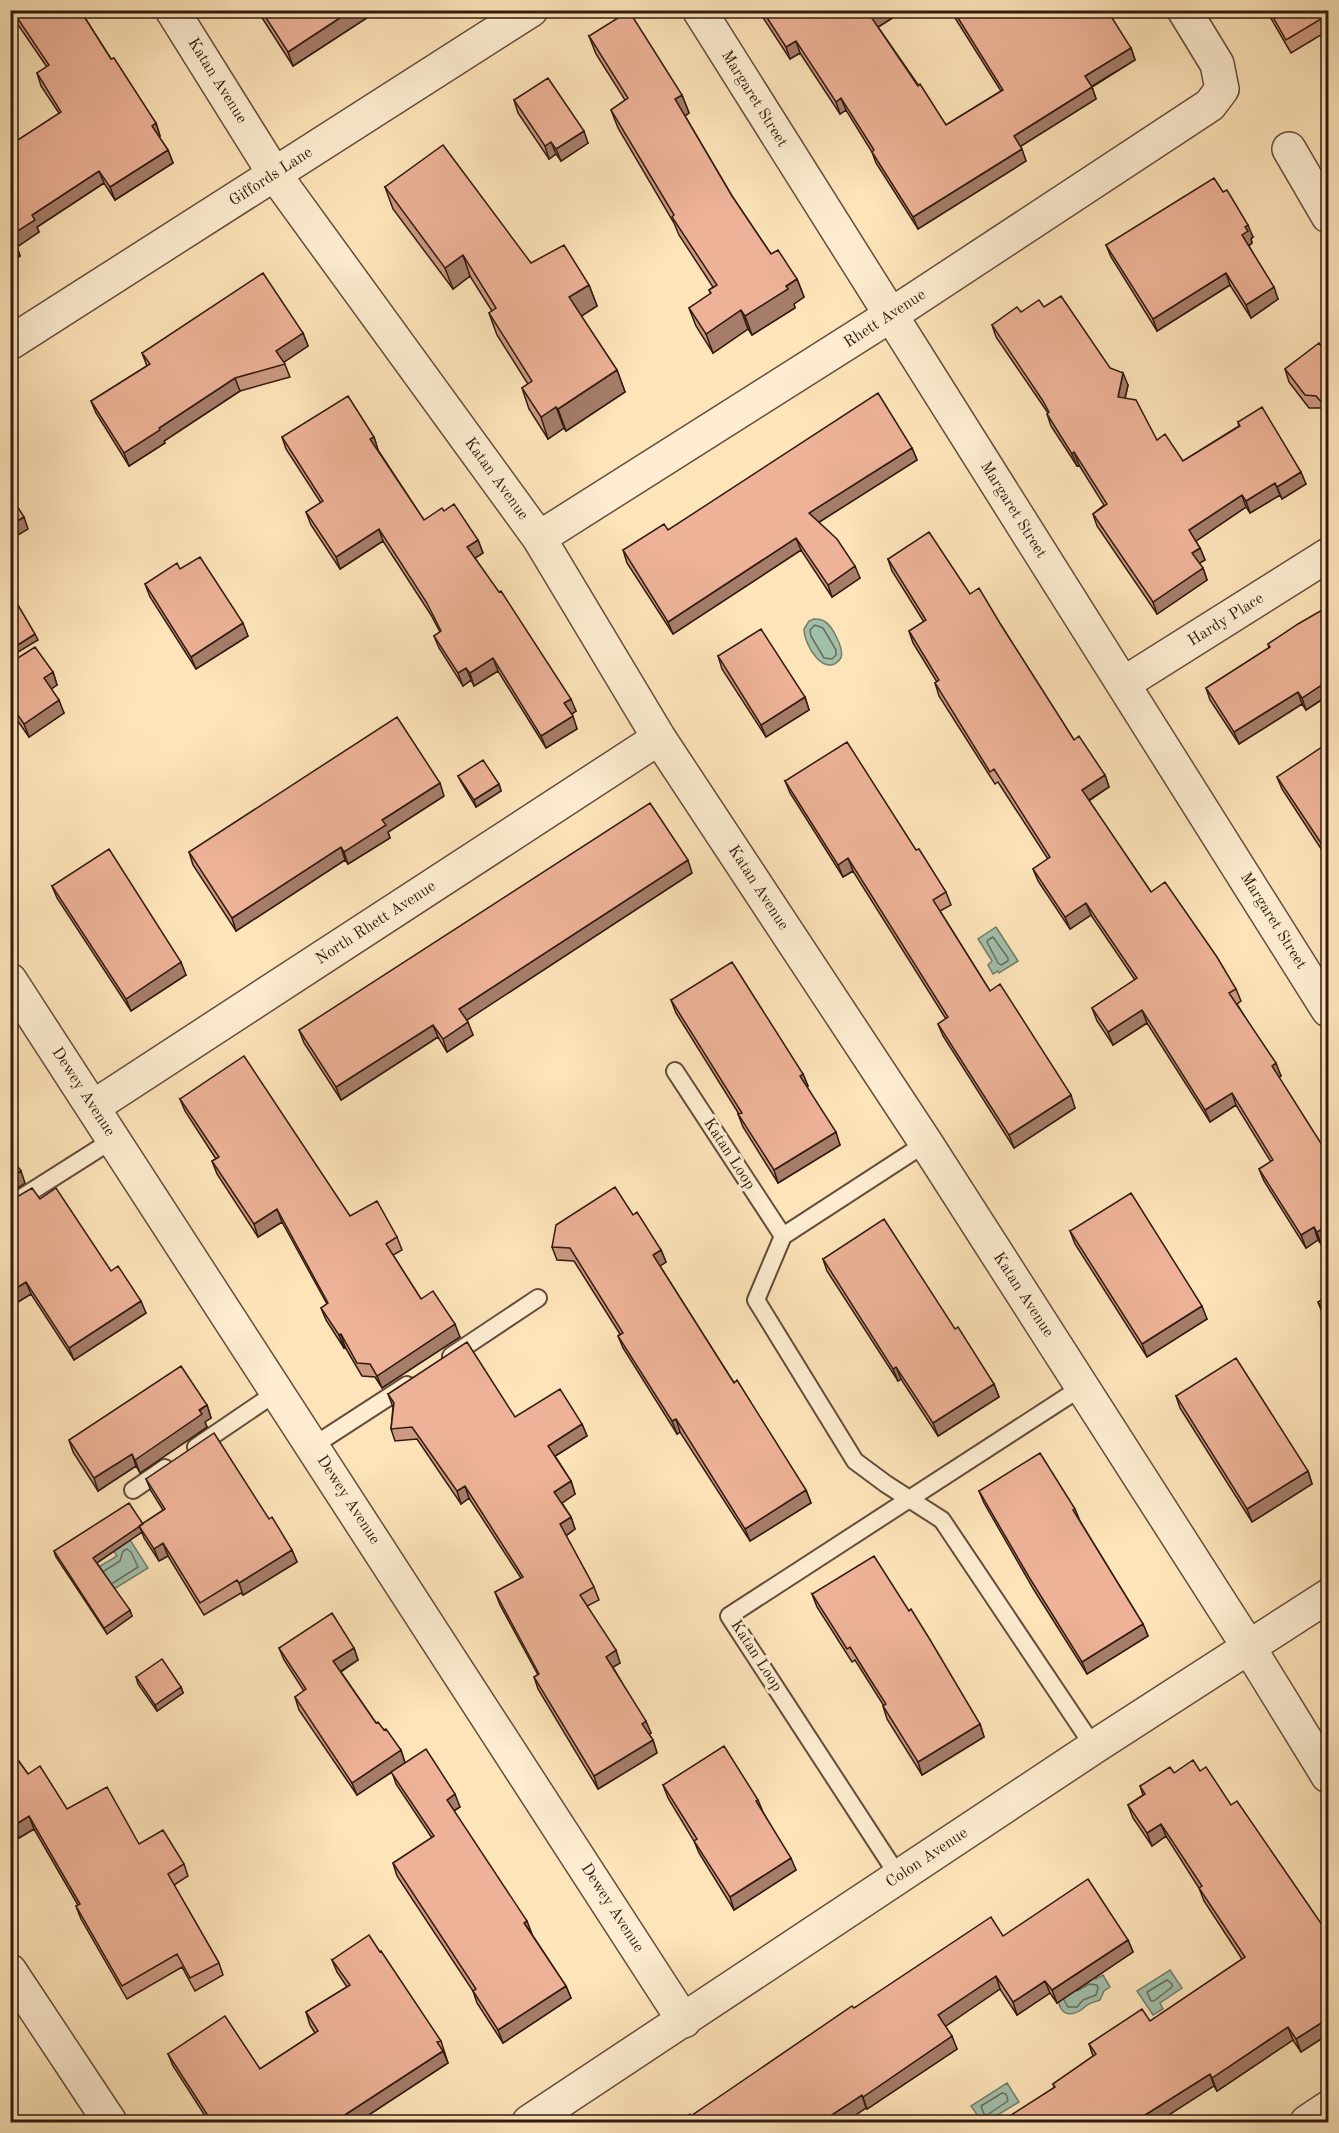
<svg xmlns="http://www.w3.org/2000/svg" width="1339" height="2133" font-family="'Old Standard TT',serif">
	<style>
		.water { fill: #a1bfa9; stroke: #757d6c; stroke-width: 1.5 }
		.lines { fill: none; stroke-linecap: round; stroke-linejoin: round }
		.shore { stroke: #6a6c5d; stroke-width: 1.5 }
		.service-casing { stroke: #654c3b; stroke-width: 20 }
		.minor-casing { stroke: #654c3b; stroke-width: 36 }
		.tertiary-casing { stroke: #654c3b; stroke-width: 36 }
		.service { stroke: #feedd2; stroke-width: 16 }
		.minor { stroke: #feedd2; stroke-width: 33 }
		.tertiary { stroke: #feedd2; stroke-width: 33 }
		.wall { fill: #cc9982; stroke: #321a11; stroke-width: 1.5 }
		.shaded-wall { fill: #a67d6a; stroke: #321a11; stroke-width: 1.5 }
		.building { fill: #edb297; stroke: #321a11; stroke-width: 1.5 }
		.labels { text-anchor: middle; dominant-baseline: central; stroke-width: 5; stroke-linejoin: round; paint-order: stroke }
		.street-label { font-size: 16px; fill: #321a11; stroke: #feedd2 }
	</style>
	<rect width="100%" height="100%" fill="#fde4b9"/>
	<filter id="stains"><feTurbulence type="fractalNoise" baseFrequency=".00333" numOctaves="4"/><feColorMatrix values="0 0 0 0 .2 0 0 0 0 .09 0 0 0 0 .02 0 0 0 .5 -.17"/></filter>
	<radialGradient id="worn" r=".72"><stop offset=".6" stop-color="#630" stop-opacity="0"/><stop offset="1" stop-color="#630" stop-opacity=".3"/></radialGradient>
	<!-- water -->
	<path class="water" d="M 814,619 C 818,619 821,619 824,621 C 833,626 844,649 841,658 C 825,680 804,645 804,629 L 809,621 Z
		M 996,927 L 1018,961 L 999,973 L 998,971 L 993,974 L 988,965 L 992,961 L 978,939 Z
		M 130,1540 L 148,1568 L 106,1594 L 92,1571 L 117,1556 L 113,1550 Z
		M 1170,1970 L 1182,1988 L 1160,2003 L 1163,2009 L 1153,2015 L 1137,1991 Z
		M 1103,1975 L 1110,1987 L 1104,1991 L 1100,2000 C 1095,2002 1089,2003 1086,2006 C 1074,2017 1060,2018 1058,1998 L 1090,1978 L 1096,1979 Z
		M 1007,2083 L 1019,2102 L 986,2122 L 982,2122 L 971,2106 Z"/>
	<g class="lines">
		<!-- shore -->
		<path class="shore" d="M 815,625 L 823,628 L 836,650 L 836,655 L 832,659 L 824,658 L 811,636 L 810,630 Z
			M 993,937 L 1008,958 L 1008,961 L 1001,965 L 998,963 L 987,942 L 988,940 Z
			M 104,1571 L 120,1561 L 123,1551 L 127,1549 L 131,1552 L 138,1567 L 113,1583
			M 1167,1980 L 1172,1984 L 1172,1987 L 1154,2001 L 1151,2001 L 1147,1992 Z
			M 1064,2000 L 1068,2007 L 1077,2007 L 1083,2000 L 1096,1995 L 1098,1988 L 1097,1985 L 1089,1984 L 1077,1991
			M 1002,2093 L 1006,2094 L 1008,2101 L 987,2115 L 984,2114 L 981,2106 Z"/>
		<!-- service casing -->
		<g class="service-casing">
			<path id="service" d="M 675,1071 L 783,1236
				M 926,1143 L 783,1236 L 756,1300 L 855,1461 L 886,1484 L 942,1520 L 1094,1747
				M 10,1205 L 114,1139
				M 451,1356 L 538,1298
				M 313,1446 L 407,1385
				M 196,1447 L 277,1392
				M 133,1490 L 165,1468
				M 899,1877 L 729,1616 L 1082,1387"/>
		</g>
		<!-- minor casing -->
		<g class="minor-casing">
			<path id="minor" d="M 172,10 L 275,175 L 539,538 L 659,738 L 926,1143 L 1248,1646 L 1328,1776
				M 699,10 L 1328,1010
				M 1289,149 L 1328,216
				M 539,538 L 891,315 L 1210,105 L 1222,89 L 1217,64 L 1184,10
				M 1123,684 L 1328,555
				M 10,980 L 684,2021
				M 93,1107 L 659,738
				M 10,1971 L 110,2122
				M 529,2122 L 1094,1747 L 1328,1596
				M 1307,2122 L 1328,2108"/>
		</g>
		<!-- tertiary casing -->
		<g class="tertiary-casing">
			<path id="tertiary" d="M 10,343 L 531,10"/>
		</g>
		<!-- service -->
		<use href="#service" class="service"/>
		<!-- minor -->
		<use href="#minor" class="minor"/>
		<!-- tertiary -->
		<use href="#tertiary" class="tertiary"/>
	</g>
	<!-- wall -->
	<path class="wall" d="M 10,10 L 80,10 L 111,59 L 156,123 L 160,136 L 159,137 L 168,150 L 173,163 L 115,200 L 104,183 L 37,227 L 39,232 L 17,247 L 20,256 L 10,263 L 59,113 L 41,86 L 37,73 L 47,67 L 10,13 Z
		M 257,10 L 379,10 L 293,66 Z
		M 758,10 L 905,10 L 878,27 L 946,125 L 1001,91 L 950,10 L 1097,10 L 1131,48 L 1135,60 L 1092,87 L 1096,99 L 1020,146 L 1026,161 L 918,229 L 876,163 L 872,152 L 846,110 L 840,114 L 800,53 L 790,59 Z
		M 1266,10 L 1329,10 L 1329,30 L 1291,53 Z
		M 589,36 L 682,95 L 689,113 L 685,116 L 732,196 L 771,254 L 797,279 L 804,297 L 794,304 L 795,308 L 752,335 L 748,329 L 713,353 L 696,326 L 689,308 L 711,294 L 709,290 L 713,287 L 679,235 L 674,223 L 618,128 L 611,110 L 625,100 L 596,54 Z
		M 514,100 L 588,143 L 561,161 L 556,154 L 549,159 L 518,113 Z
		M 385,187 L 531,263 L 589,285 L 597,306 L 581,316 L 617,370 L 625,392 L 566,431 L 564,428 L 548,439 L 529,409 L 522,388 L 528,384 L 497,335 L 489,313 L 492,311 L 470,276 L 453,289 L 393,209 Z
		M 1253,237 L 1251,239 L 1252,243 L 1249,246 L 1278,299 L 1251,318 L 1230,285 L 1157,331 L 1111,257 L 1106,245 Z
		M 1044,307 L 1128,385 L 1125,399 L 1157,440 L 1183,461 L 1239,426 L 1238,422 L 1306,484 L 1282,499 L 1280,495 L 1250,513 L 1246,507 L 1196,541 L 1200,548 L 1205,560 L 1199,563 L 1203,568 L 1207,580 L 1157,614 L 1097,526 L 1093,514 L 1104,505 L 1079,465 L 1077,466 L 1051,426 L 1047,414 L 1048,413 L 996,337 L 992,325 L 1021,312 Z
		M 303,333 L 308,346 L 284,362 L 290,377 L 240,391 L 164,441 L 165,443 L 129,466 L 96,413 L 91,401 L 147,366 L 142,353 Z
		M 1329,348 L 1329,418 L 1321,408 L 1309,408 L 1289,382 L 1285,369 L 1325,351 Z
		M 282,437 L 374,437 L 378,450 L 424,520 L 444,511 L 478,540 L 483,553 L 475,558 L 576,711 L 571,714 L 577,729 L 546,748 L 498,671 L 474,686 L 471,680 L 463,686 L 439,648 L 434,636 L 440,632 L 431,615 L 383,541 L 340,569 L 311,525 L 306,512 L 321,503 L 286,449 Z
		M 912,448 L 917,460 L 819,522 L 860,578 L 832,597 L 801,550 L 673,634 L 627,563 L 623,550 L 668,530 Z
		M 888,559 L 970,594 L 1001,625 L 1074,740 L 1105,775 L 1109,787 L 1089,801 L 1151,892 L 1236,989 L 1241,1001 L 1237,1004 L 1281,1076 L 1279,1077 L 1321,1244 L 1318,1240 L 1306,1248 L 1264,1181 L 1259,1169 L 1271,1162 L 1236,1105 L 1210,1122 L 1147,1023 L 1113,1045 L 1097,1021 L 1092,1008 L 1135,980 L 1091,915 L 1070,929 L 1038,881 L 1033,869 L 1048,859 L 998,782 L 995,784 L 939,696 L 935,683 L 937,682 L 913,643 L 909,631 L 924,622 L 892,571 Z
		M 180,569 L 248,636 L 196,669 L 150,597 L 145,584 Z
		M 1329,606 L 1329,695 L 1306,710 L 1302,704 L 1239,744 L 1210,700 L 1206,688 L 1269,648 L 1268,644 Z
		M 718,656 L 805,697 L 809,710 L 766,737 L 722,669 Z
		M 10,663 L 53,672 L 57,685 L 51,689 L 64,713 L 29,737 L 10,710 Z
		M 1329,746 L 1329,861 L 1282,789 L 1277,777 Z
		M 458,776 L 499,784 L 501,791 L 476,807 L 461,782 Z
		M 785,781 L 916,850 L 946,892 L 951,905 L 940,911 L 990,991 L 1075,1108 L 1014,1148 L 943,1036 L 938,1024 L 946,1019 L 853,871 L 843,877 L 790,793 Z
		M 444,796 L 388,832 L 390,838 L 348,864 L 345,860 L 236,931 L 193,865 L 189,852 Z
		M 692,873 L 466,1020 L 473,1035 L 447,1052 L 438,1037 L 341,1100 L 304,1043 L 299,1030 Z
		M 52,886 L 186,975 L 131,1011 L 57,898 Z
		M 671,1000 L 803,1074 L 808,1086 L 807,1087 L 840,1145 L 778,1183 L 743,1127 L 738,1114 L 739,1114 L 676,1013 Z
		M 180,1099 L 350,1216 L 397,1237 L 402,1250 L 393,1255 L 421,1299 L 460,1337 L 382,1388 L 375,1377 L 362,1376 L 345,1347 L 344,1348 L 326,1320 L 321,1308 L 327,1304 L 282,1222 L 258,1237 L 217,1174 L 212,1161 L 216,1159 L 185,1111 Z
		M 40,1199 L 111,1271 L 146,1313 L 74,1360 L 31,1294 L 10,1307 L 10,1201 Z
		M 633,1215 L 661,1250 L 666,1262 L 660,1266 L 734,1383 L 806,1490 L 811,1503 L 750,1541 L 680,1432 L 677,1434 L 623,1348 L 618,1336 L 620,1334 L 574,1261 L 557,1260 L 552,1247 Z
		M 1070,1231 L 1207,1319 L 1147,1357 L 1075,1244 Z
		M 823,1259 L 955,1329 L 994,1384 L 999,1397 L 938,1436 L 901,1379 L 898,1381 L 827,1271 Z
		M 1329,1296 L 1329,1324 L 1323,1315 L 1318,1302 Z
		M 388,1394 L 515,1417 L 582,1424 L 587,1436 L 555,1456 L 571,1481 L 575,1494 L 562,1503 L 571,1517 L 575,1529 L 566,1536 L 594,1587 L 599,1600 L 587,1606 L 620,1663 L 613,1667 L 651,1733 L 649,1734 L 653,1740 L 657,1753 L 598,1789 L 538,1689 L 534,1677 L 538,1675 L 500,1605 L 495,1592 L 521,1578 L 469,1498 L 461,1504 L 417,1439 L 395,1441 L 391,1429 L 393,1407 Z
		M 1176,1396 L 1308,1471 L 1312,1484 L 1252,1522 L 1180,1408 Z
		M 207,1405 L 211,1418 L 205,1422 L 207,1427 L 140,1473 L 136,1466 L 98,1491 L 73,1452 L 69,1440 Z
		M 146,1479 L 269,1519 L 292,1550 L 297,1562 L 243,1595 L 241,1593 L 204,1615 L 168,1556 L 159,1561 L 144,1538 L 142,1532 L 97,1563 L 132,1616 L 107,1634 L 56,1557 L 54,1551 L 142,1524 L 163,1510 L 151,1491 Z
		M 979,1491 L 1075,1509 L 1080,1521 L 1143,1624 L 1148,1636 L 1087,1674 L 1034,1590 L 984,1503 Z
		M 812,1594 L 980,1724 L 984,1737 L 922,1775 L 887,1719 L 883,1706 L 884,1706 L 855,1660 L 852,1662 L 817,1607 Z
		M 279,1648 L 354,1648 L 358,1660 L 341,1672 L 376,1723 L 384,1730 L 401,1750 L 405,1763 L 460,1807 L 454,1811 L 531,1933 L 566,1986 L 571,1998 L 503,2043 L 477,2003 L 473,1991 L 397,1876 L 393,1863 L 432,1838 L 396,1784 L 392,1772 L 357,1795 L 299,1710 L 295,1697 L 304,1691 L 284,1660 Z
		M 136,1677 L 181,1687 L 183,1693 L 157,1711 L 138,1684 Z
		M 10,1749 L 28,1774 L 67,1809 L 139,1844 L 184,1864 L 188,1876 L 174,1885 L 219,1963 L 223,1975 L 195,1991 L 182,1967 L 127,1999 L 81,1919 L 76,1906 L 78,1905 L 34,1829 L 19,1838 L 10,1824 Z
		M 1200,1771 L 1301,2052 L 1293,2040 L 1217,2091 L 1214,2086 L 1054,2087 L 1053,2084 L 1093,2056 L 1089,2044 L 1150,2021 L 1242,1959 L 1204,1901 L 1199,1888 L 1166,1836 L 1152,1846 L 1133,1818 L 1128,1805 L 1143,1795 L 1140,1786 L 1174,1773 Z
		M 663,1785 L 758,1800 L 763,1812 L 796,1870 L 734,1910 L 699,1853 L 694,1841 L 668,1798 Z
		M 1003,1936 L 1128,1940 L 1133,1952 L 1057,2003 L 1050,1993 L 1017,2015 L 1000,1989 L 945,2026 L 957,2049 L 867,2109 L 866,2108 L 845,2122 L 677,2122 L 691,2116 L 854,2008 Z
		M 332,1960 L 441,2041 L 448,2063 L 358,2122 L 209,2122 L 173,2066 L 168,2054 L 260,2069 L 315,2033 L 310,2025 L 306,2012 L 347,1987 L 337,1972 Z"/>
	<!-- shaded-wall -->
	<path class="shaded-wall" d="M 352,10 L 379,10 L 293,66 L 288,52 Z
		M 881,10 L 905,10 L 875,29 L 871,17 Z
		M 796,41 L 800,53 L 790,59 L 786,47 Z
		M 1131,48 L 1135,60 L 1089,88 L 1085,76 Z
		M 1092,87 L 1096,99 L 1018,148 L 1014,136 Z
		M 682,95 L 689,113 L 682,118 L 675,99 Z
		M 841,98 L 846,110 L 840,114 L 836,102 Z
		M 156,123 L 160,136 L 157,138 L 152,126 Z
		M 584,131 L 588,143 L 561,161 L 556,149 Z
		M 551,142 L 556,154 L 549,159 L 545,146 Z
		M 1022,149 L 1026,161 L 918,229 L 913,217 Z
		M 168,150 L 173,163 L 115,200 L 110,187 Z
		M 99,171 L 104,183 L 37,227 L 39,232 L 17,247 L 20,256 L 10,263 L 10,236 L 32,215 Z
		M 1248,225 L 1253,237 L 1251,239 L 1252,243 L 1246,247 L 1242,235 L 1245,227 Z
		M 463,255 L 470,276 L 453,289 L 445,268 Z
		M 1226,273 L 1230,285 L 1157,331 L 1153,319 Z
		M 797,279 L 804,297 L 794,304 L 795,308 L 752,335 L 745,316 Z
		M 589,285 L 597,306 L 577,319 L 569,297 Z
		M 1274,287 L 1278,299 L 1251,318 L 1246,305 Z
		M 741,310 L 748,329 L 713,353 L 706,334 Z
		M 303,333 L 308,346 L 281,364 L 276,351 Z
		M 617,370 L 625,392 L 566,431 L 558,409 Z
		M 1123,373 L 1128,385 L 1122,410 L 1118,397 Z
		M 235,378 L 240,391 L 164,441 L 165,443 L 129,466 L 124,453 L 159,428 Z
		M 556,407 L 564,428 L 548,439 L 541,417 Z
		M 374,437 L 378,450 L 375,452 L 370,439 Z
		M 912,448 L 917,460 L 813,526 L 809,513 Z
		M 1074,452 L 1079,465 L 1077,466 L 1072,454 Z
		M 1301,472 L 1306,484 L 1282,499 L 1277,487 Z
		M 1275,483 L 1280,495 L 1250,513 L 1246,501 Z
		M 1242,495 L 1246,507 L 1193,543 L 1189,530 Z
		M 24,517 L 28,529 L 10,540 L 10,525 Z
		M 379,529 L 383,541 L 340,569 L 336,557 Z
		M 796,538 L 801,550 L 673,634 L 668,622 Z
		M 478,540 L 483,553 L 472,560 L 467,547 Z
		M 1200,548 L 1205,560 L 1197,565 L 1192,553 Z
		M 855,566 L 860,578 L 832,597 L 828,585 Z
		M 1203,568 L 1207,580 L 1157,614 L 1153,602 Z
		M 243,623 L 248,636 L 196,669 L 191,657 Z
		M 35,634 L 38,640 L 10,657 L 10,650 Z
		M 493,658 L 498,671 L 474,686 L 470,673 Z
		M 466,668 L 471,680 L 463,686 L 458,673 Z
		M 53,672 L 57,685 L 48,691 L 44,678 Z
		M 1329,680 L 1329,695 L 1306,710 L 1302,698 Z
		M 1298,692 L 1302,704 L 1239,744 L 1234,732 Z
		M 805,697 L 809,710 L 766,737 L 761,725 Z
		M 571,699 L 576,711 L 569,716 L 564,703 Z
		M 59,700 L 64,713 L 29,737 L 24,724 Z
		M 573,716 L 577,729 L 546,748 L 541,736 Z
		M 1105,775 L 1109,787 L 1086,802 L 1082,790 Z
		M 440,783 L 444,796 L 388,832 L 390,838 L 348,864 L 344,852 L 382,820 Z
		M 499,784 L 501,791 L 476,807 L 474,800 Z
		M 341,847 L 345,860 L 236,931 L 232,918 Z
		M 848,858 L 853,871 L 843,877 L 838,865 Z
		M 688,860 L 692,873 L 464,1022 L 459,1009 Z
		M 1086,903 L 1091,915 L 1070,929 L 1065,917 Z
		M 181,962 L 186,975 L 131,1011 L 126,999 Z
		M 1142,1010 L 1147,1023 L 1113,1045 L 1108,1032 Z
		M 468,1022 L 473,1035 L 447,1052 L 443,1039 Z
		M 433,1025 L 438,1037 L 341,1100 L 336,1087 Z
		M 1276,1063 L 1281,1076 L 1277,1078 L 1272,1066 Z
		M 803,1074 L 808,1086 L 805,1089 L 800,1076 Z
		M 1232,1093 L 1236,1105 L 1210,1122 L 1205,1110 Z
		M 1071,1095 L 1075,1108 L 1014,1148 L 1009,1135 Z
		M 836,1132 L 840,1145 L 778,1183 L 774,1170 Z
		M 21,1171 L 25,1183 L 10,1193 L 10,1178 Z
		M 277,1209 L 282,1222 L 258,1237 L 254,1224 Z
		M 1329,1224 L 1329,1239 L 1321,1244 L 1317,1232 Z
		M 1314,1227 L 1318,1240 L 1306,1248 L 1301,1235 Z
		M 661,1250 L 666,1262 L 657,1268 L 653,1255 Z
		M 26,1282 L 31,1294 L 10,1307 L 10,1292 Z
		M 141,1301 L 146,1313 L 74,1360 L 69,1348 Z
		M 1202,1306 L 1207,1319 L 1147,1357 L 1142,1344 Z
		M 455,1324 L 460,1337 L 382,1388 L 377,1376 Z
		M 341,1334 L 345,1347 L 344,1348 L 339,1335 Z
		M 896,1367 L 901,1379 L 898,1381 L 893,1369 Z
		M 994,1384 L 999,1397 L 938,1436 L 933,1423 Z
		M 207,1405 L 211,1418 L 205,1422 L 207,1427 L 140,1473 L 135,1460 Z
		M 676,1419 L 680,1432 L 677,1434 L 672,1421 Z
		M 582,1424 L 587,1436 L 552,1458 L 548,1446 Z
		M 132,1454 L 136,1466 L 98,1491 L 94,1478 Z
		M 1308,1471 L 1312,1484 L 1252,1522 L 1247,1509 Z
		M 571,1481 L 575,1494 L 559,1505 L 554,1492 Z
		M 465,1486 L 469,1498 L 461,1504 L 457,1491 Z
		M 806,1490 L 811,1503 L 750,1541 L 745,1529 Z
		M 571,1517 L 575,1529 L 564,1537 L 560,1524 Z
		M 139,1526 L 142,1532 L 95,1564 L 93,1558 Z
		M 163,1543 L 168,1556 L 159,1561 L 154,1549 Z
		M 292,1550 L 297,1562 L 243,1595 L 239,1583 Z
		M 130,1610 L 132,1616 L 107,1634 L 104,1628 Z
		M 1143,1624 L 1148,1636 L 1087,1674 L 1082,1662 Z
		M 354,1648 L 358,1660 L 338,1673 L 333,1661 Z
		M 616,1650 L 620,1663 L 610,1669 L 606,1657 Z
		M 181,1687 L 183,1693 L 157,1711 L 155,1705 Z
		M 646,1721 L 651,1733 L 647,1736 L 642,1724 Z
		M 980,1724 L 984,1737 L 922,1775 L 918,1762 Z
		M 653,1740 L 657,1753 L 598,1789 L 594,1776 Z
		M 401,1750 L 405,1763 L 357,1795 L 352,1783 Z
		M 455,1794 L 460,1807 L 452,1812 L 447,1800 Z
		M 29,1816 L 34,1829 L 19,1838 L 15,1825 Z
		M 1161,1824 L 1166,1836 L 1152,1846 L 1147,1833 Z
		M 791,1858 L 796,1870 L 734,1910 L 730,1897 Z
		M 527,1921 L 532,1934 L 524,1923 Z
		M 1128,1940 L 1133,1952 L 1057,2003 L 1052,1990 Z
		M 996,1976 L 1000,1989 L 943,2028 L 938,2015 Z
		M 1045,1981 L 1050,1993 L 1017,2015 L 1013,2002 Z
		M 566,1986 L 571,1998 L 503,2043 L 498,2030 Z
		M 1329,2018 L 1329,2034 L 1301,2052 L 1296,2039 Z
		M 1288,2027 L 1293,2040 L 1217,2091 L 1212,2078 Z
		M 952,2036 L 957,2049 L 867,2109 L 863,2097 Z
		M 443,2051 L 448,2063 L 358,2122 L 334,2122 Z
		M 1210,2074 L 1214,2086 L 1158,2122 L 1134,2122 Z
		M 862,2095 L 866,2108 L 845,2122 L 821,2122 Z"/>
	<!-- building -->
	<path class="building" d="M 12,10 L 80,10 L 111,59 L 114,58 L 156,123 L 152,126 L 168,150 L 110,187 L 99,171 L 32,215 L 35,220 L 10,236 L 10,145 L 61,112 L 37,73 L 49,65 Z
		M 261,10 L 352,10 L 288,52 Z
		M 762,10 L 881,10 L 871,17 L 918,86 L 920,84 L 946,125 L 1003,90 L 953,10 L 1097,10 L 1100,14 L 1107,10 L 1131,48 L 1085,76 L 1092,87 L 1014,136 L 1022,149 L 913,217 L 872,152 L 874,150 L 841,98 L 836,102 L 796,41 L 786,47 Z
		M 1269,10 L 1328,10 L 1324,13 L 1326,16 L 1286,40 Z
		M 629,11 L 682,95 L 675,99 L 732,196 L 771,254 L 778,250 L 797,279 L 786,286 L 788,289 L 745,316 L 741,310 L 706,334 L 689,308 L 711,293 L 709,290 L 717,285 L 672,217 L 674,215 L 611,110 L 628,98 L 589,36 Z
		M 548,78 L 584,131 L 556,149 L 551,142 L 545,146 L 514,100 Z
		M 1329,108 L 1329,118 L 1324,111 Z
		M 443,145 L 531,263 L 564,245 L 589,285 L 569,297 L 617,370 L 558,409 L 556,407 L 541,417 L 522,388 L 532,381 L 489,313 L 496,308 L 463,255 L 445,268 L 385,187 Z
		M 1214,178 L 1223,192 L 1227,190 L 1248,225 L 1245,227 L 1248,231 L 1242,235 L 1274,287 L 1246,305 L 1226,273 L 1153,319 L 1106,245 Z
		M 10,236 L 15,244 L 10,247 Z
		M 263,273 L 303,333 L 276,351 L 285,364 L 235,378 L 159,428 L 160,430 L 124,453 L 91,401 L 150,364 L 142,353 Z
		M 1061,296 L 1110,368 L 1123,373 L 1118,397 L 1136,400 L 1157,440 L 1165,434 L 1183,461 L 1240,426 L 1238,422 L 1262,407 L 1301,472 L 1277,487 L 1275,483 L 1246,501 L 1242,495 L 1189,530 L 1200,548 L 1192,553 L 1203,568 L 1153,602 L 1093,514 L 1107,504 L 1074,452 L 1072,454 L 1047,414 L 1049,412 L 1043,401 L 992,325 L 1017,307 L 1021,312 L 1039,300 L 1044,307 Z
		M 1319,343 L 1325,351 L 1329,348 L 1329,411 L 1316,396 L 1305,395 L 1285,369 Z
		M 878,393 L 912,448 L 809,513 L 837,539 L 855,566 L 828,585 L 796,538 L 668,622 L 623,550 L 664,524 L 668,530 Z
		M 348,396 L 374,437 L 370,439 L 424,520 L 442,508 L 444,511 L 454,504 L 478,540 L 467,547 L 499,592 L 501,591 L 571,699 L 564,703 L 573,716 L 541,736 L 493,658 L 470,673 L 466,668 L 458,673 L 434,636 L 441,631 L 427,603 L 379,529 L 336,557 L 306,512 L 323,501 L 282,437 Z
		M 10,495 L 24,517 L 10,525 Z
		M 929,532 L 970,594 L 979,588 L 1001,625 L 1074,740 L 1079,736 L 1105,775 L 1082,790 L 1151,892 L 1165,882 L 1217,957 L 1236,989 L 1229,993 L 1276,1063 L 1272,1066 L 1329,1156 L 1329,1224 L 1317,1232 L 1314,1227 L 1301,1235 L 1259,1169 L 1273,1160 L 1232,1093 L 1205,1110 L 1142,1010 L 1108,1032 L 1092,1008 L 1137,978 L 1086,903 L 1065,917 L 1033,869 L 1050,857 L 994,769 L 990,772 L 935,683 L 939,680 L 909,631 L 926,620 L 888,559 Z
		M 200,557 L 243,623 L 191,657 L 145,584 L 177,563 L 180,569 Z
		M 15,600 L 35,634 L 10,650 L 10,603 Z
		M 1329,606 L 1329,680 L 1302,698 L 1298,692 L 1234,732 L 1206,688 L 1270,647 L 1268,644 L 1298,624 Z
		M 761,629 L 805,697 L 761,725 L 718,656 Z
		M 35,647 L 53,672 L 44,678 L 59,700 L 24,724 L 10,704 L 10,663 Z
		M 397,717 L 440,783 L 382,820 L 386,825 L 344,852 L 341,847 L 232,918 L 189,852 Z
		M 847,742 L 916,850 L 919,849 L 946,892 L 933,900 L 990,991 L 1000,984 L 1071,1095 L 1009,1135 L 938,1024 L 948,1017 L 848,858 L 838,865 L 785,781 Z
		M 1325,745 L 1327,747 L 1329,746 L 1329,855 L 1277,777 Z
		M 483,760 L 499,784 L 474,800 L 458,776 Z
		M 650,803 L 688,860 L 459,1009 L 468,1022 L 443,1039 L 433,1025 L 336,1087 L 299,1030 Z
		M 109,849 L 181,962 L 126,999 L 52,886 Z
		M 732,962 L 803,1074 L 800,1076 L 836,1132 L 774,1170 L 738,1114 L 742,1113 L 671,1000 Z
		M 244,1056 L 350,1216 L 377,1201 L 397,1237 L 386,1244 L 421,1299 L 433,1291 L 455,1324 L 377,1376 L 370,1364 L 357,1363 L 341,1334 L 339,1335 L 321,1308 L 328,1303 L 277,1209 L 254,1224 L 212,1161 L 219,1157 L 180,1099 Z
		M 10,1155 L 21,1171 L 10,1178 Z
		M 615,1187 L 633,1215 L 637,1212 L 661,1250 L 653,1255 L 734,1383 L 737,1380 L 806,1490 L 745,1529 L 676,1419 L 672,1421 L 618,1336 L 623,1333 L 570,1248 L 552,1247 L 556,1225 Z
		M 32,1188 L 40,1199 L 56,1188 L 111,1271 L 118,1266 L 141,1301 L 69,1348 L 26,1282 L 10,1292 L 10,1201 Z
		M 1131,1193 L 1202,1306 L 1142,1344 L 1070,1231 Z
		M 884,1219 L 955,1329 L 958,1327 L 994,1384 L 933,1423 L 896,1367 L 893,1369 L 823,1259 Z
		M 1329,1296 L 1329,1318 L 1318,1302 Z
		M 467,1342 L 515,1417 L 560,1389 L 582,1424 L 548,1446 L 571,1481 L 554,1492 L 571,1517 L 560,1524 L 594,1587 L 580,1595 L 616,1650 L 606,1657 L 646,1721 L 642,1724 L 653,1740 L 594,1776 L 534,1677 L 539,1674 L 495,1592 L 523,1577 L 465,1486 L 457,1491 L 412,1427 L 391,1429 L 394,1403 L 388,1394 Z
		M 1236,1358 L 1308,1471 L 1247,1509 L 1176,1396 Z
		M 181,1366 L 207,1405 L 199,1410 L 202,1414 L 135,1460 L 132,1454 L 94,1478 L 69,1440 Z
		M 214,1433 L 269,1519 L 272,1517 L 292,1550 L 239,1583 L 237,1580 L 200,1603 L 163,1543 L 154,1549 L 139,1526 L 165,1509 L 146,1479 Z
		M 1040,1453 L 1075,1509 L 1073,1510 L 1143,1624 L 1082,1662 L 1029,1577 L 979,1491 Z
		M 129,1503 L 143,1524 L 93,1558 L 130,1610 L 104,1628 L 54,1551 Z
		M 874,1556 L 909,1611 L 911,1609 L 929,1638 L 980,1724 L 918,1762 L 883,1706 L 886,1704 L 868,1676 L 850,1647 L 847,1649 L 812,1594 Z
		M 332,1613 L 354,1648 L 333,1661 L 376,1723 L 378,1722 L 384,1730 L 386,1729 L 401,1750 L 352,1783 L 295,1697 L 306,1689 L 279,1648 Z
		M 162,1659 L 181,1687 L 155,1705 L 136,1677 Z
		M 724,1746 L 758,1800 L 756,1801 L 791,1858 L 730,1897 L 694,1841 L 697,1839 L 663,1785 Z
		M 10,1749 L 28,1774 L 40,1766 L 67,1809 L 107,1787 L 139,1844 L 163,1830 L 184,1864 L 168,1874 L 219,1963 L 190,1978 L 177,1954 L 122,1986 L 76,1906 L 80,1904 L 29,1816 L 15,1825 L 10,1819 Z
		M 426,1749 L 455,1794 L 447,1800 L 527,1921 L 524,1923 L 566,1986 L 498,2030 L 473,1991 L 476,1989 L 393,1863 L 434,1836 L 391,1772 Z
		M 1193,1760 L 1200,1771 L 1206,1767 L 1231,1805 L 1237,1801 L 1329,1935 L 1329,2018 L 1296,2039 L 1288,2027 L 1212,2078 L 1210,2074 L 1134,2122 L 1000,2122 L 1055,2087 L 1053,2084 L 1096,2054 L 1089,2044 L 1142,2009 L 1150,2021 L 1245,1957 L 1199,1888 L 1202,1886 L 1161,1824 L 1147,1833 L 1128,1805 L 1145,1794 L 1140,1786 L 1170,1767 L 1174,1773 Z
		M 1088,1879 L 1128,1940 L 1052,1990 L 1045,1981 L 1013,2002 L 996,1976 L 938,2015 L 952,2036 L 863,2097 L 862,2095 L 821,2122 L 677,2122 L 690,2114 L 691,2116 L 852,2006 L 854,2008 L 991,1917 L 1003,1936 Z
		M 369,1935 L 380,1952 L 381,1951 L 441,2041 L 437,2042 L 443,2051 L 334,2122 L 212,2122 L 168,2054 L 225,2016 L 260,2069 L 318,2031 L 306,2012 L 350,1985 L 332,1960 Z"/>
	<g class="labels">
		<!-- street labels -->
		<g class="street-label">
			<text transform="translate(217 81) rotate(58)">Katan Avenue</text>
			<text transform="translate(754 99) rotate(58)">Margaret Street</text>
			<text transform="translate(271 177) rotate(-33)">Giffords Lane</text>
			<text transform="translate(885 319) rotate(-33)">Rhett Avenue</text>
			<text transform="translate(496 479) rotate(54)">Katan Avenue</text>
			<text transform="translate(1013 510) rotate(58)">Margaret Street</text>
			<text transform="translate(1226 620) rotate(-32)">Hardy Place</text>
			<text transform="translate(758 888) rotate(57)">Katan Avenue</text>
			<text transform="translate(1273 921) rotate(58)">Margaret Street</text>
			<text transform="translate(376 923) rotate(-33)">North Rhett Avenue</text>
			<text transform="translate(83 1092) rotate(57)">Dewey Avenue</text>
			<text transform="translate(729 1154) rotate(57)">Katan Loop</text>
			<text transform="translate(1023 1295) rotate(57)">Katan Avenue</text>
			<text transform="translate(348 1500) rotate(57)">Dewey Avenue</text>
			<text transform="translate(756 1656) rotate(57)">Katan Loop</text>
			<text transform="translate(927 1858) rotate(-34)">Colon Avenue</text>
			<text transform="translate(612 1908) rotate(57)">Dewey Avenue</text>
		</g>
	</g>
	<!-- margin -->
	<rect width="1339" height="2133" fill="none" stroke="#fde4b9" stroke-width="36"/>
	<rect x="12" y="12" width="1315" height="2109" fill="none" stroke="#321a11" stroke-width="3"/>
	<rect x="18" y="18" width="1303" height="2097" fill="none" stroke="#321a11" stroke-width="1.5"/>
	<rect width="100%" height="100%" filter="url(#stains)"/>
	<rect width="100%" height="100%" fill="url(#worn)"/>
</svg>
